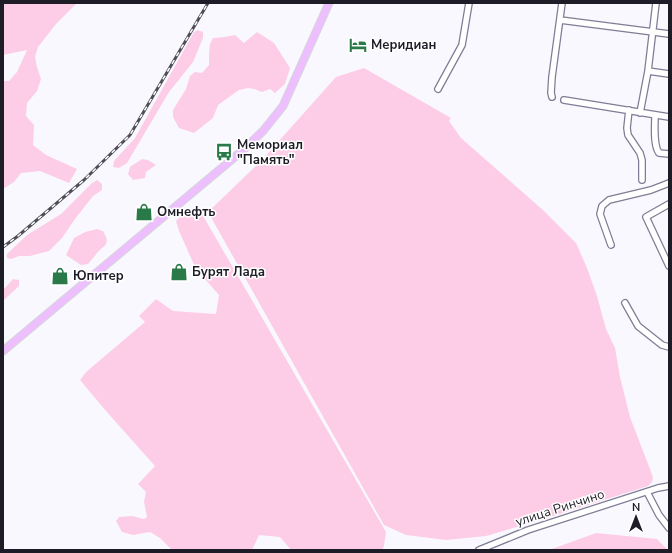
<svg xmlns="http://www.w3.org/2000/svg" width="672" height="553" font-family="'Nunito Sans',sans-serif">
	<style>
		.green { fill: #fdcde7 }
		.lines { fill: none; stroke-linecap: round; stroke-linejoin: round }
		.minor-casing { stroke: #7f7c95; stroke-width: 8 }
		.major-casing { stroke: #d6d6d8; stroke-width: 9 }
		.minor { stroke: #fff; stroke-width: 5.5 }
		.major { stroke: #eebffe; stroke-width: 7 }
		.rail-casing { stroke: #4f4e57; stroke-width: 3 }
		.rail { stroke: #fff; stroke-width: 1.5; stroke-dasharray: 4.5; stroke-linecap: butt }
		.labels { text-anchor: middle; dominant-baseline: central; stroke-width: 3; stroke-linejoin: round; paint-order: stroke }
		.poi-label { font-size: 13px; font-weight: bold; fill: #1e1d27; stroke: #fff; text-anchor: start }
		.street-label { font-size: 13px; fill: #1e1d27; stroke: #fff }
	</style>
	<rect width="100%" height="100%" fill="#f9f8fe"/>
	<!-- green -->
	<path class="green" d="M 3,3 L 77,3 L 56,24 L 38,47 L 35,57 L 37,67 L 41,79 L 37,91 L 27,103 L 26,116 L 34,125 L 33,145 L 46,155 L 77,169 L 69,183 L 40,171 L 21,173 L 14,182 L 3,189 L 3,81 L 9,81 L 17,72 L 27,50 L 3,55 Z
		M 198,30 L 203,32 L 203,38 L 193,62 L 169,92 L 127,163 L 119,168 L 113,167 L 114,161 L 135,138 L 194,32 Z
		M 257,32 L 274,43 L 290,68 L 285,84 L 275,93 L 270,89 L 262,92 L 254,89 L 248,88 L 239,90 L 218,105 L 213,118 L 194,133 L 179,128 L 173,117 L 173,110 L 186,89 L 190,76 L 195,72 L 202,73 L 209,65 L 209,55 L 210,44 L 213,38 L 225,37 L 235,35 L 244,43 Z
		M 364,68 L 451,118 L 449,121 L 461,138 L 544,211 L 576,243 L 587,268 L 597,296 L 606,329 L 615,348 L 620,377 L 630,417 L 653,477 L 652,482 L 648,486 L 550,517 L 486,536 L 446,540 L 406,535 L 384,525 L 208,212 L 262,160 L 336,77 Z
		M 142,159 L 148,160 L 156,165 L 146,172 L 145,178 L 133,180 L 128,174 L 130,167 Z
		M 97,180 L 102,184 L 102,190 L 93,196 L 75,219 L 62,238 L 49,251 L 30,256 L 19,256 L 11,259 L 7,258 L 7,254 L 27,235 L 61,214 L 91,184 Z
		M 194,212 L 202,214 L 386,532 L 384,546 L 382,550 L 291,550 L 280,537 L 259,535 L 252,550 L 172,550 L 160,538 L 150,532 L 133,535 L 122,532 L 116,521 L 119,517 L 132,516 L 144,519 L 147,517 L 144,502 L 146,492 L 138,484 L 155,466 L 106,411 L 80,380 L 86,372 L 145,322 L 139,316 L 156,299 L 173,311 L 216,314 L 219,295 L 196,269 L 179,231 L 176,221 L 183,214 Z
		M 97,229 L 103,231 C 111,245 105,244 97,253 C 94,257 91,261 88,264 L 81,265 L 66,255 L 74,238 L 85,232 Z
		M 13,279 L 19,280 L 19,286 L 3,301 L 3,290 Z
		M 596,533 L 657,539 L 668,550 L 549,550 Z"/>
	<g class="lines">
		<!-- minor casing -->
		<g class="minor-casing">
			<path id="minor" d="M 560,20 L 669,34
				M 648,71 L 669,74
				M 438,89 L 462,45 L 469,3
				M 552,97 L 551,93 L 552,77 L 562,3
				M 564,100 L 669,117
				M 629,110 L 627,128 L 628,135 L 640,153 L 642,160 L 642,180
				M 640,113 L 648,71 L 656,3
				M 655,115 C 655,125 653,145 659,153 L 669,154
				M 669,204 L 646,217 L 669,266
				M 611,245 L 600,214 L 602,206 L 609,200 L 651,190 L 669,183
				M 625,303 L 638,326 L 662,345 L 669,347
				M 647,492 L 659,515 L 669,528
				M 479,550 L 528,530 L 658,488 L 669,486"/>
		</g>
		<!-- major casing -->
		<g class="major-casing">
			<path id="major" d="M 3,351 L 242,151 L 263,131 L 283,106 L 329,3"/>
		</g>
		<!-- minor -->
		<use href="#minor" class="minor"/>
		<!-- major -->
		<use href="#major" class="major"/>
		<!-- rail casing -->
		<g class="rail-casing">
			<path id="rail" d="M 3,247 L 18,236 L 84,180 L 130,135 L 208,3"/>
		</g>
		<!-- rail -->
		<use href="#rail" class="rail"/>
	</g>
	<!-- icons -->
	<defs>
		<g id="hotel-bare" transform="scale(1.38)"><path d="M-6-4.5h1.5V1H6V5H4.5V3h-9V5H-6ZM-4 0a1.8 1.8 0 1 1 3.6 0ZM.5 0V-2.5h3Q6-2.5 6 0Z" fill="#2a7949" stroke="#fff" stroke-width="2.5" paint-order="stroke"/></g>
		<g id="bus-bare" transform="scale(1.38)"><path d="M-5-6H5V4H4V6H2V4H-2V6H-4V4H-5ZM-3.5-4V0h7V-4ZM-3.5 1.2v1.5H-2V1.2ZM2 1.2v1.5H3.5V1.2Z" fill="#2a7949" stroke="#fff" stroke-width="2.5" paint-order="stroke"/></g>
		<g id="shop-bare" transform="scale(1.38)"><path d="M-5-2.5h2.3a2.7 3.5 0 0 1 5.4 0H5L5.5 6h-11ZM-1.5-2.5h3a1.5 2.3 0 0 0-3 0Z" fill="#2a7949" stroke="#fff" stroke-width="2.5" paint-order="stroke"/></g>
	</defs>
	<g fill-rule="evenodd">
		<use href="#hotel-bare" x="358" y="45"/>
		<use href="#bus-bare" x="224" y="152"/>
		<use href="#shop-bare" x="144" y="212"/>
		<use href="#shop-bare" x="179" y="272"/>
		<use href="#shop-bare" x="60" y="276"/>
	</g>
	<g class="labels">
		<!-- poi labels -->
		<g class="poi-label">
			<text x="371" y="45">Меридиан</text>
			<text x="237" y="145">Мемориал<tspan x="237" dy="15">"Память"</tspan></text>
			<text x="157" y="212">Омнефть</text>
			<text x="192" y="272">Бурят Лада</text>
			<text x="73" y="276">Юпитер</text>
		</g>
		<!-- street labels -->
		<g class="street-label">
			<text transform="translate(560 508) rotate(-18)">улица Ринчино</text>
		</g>
	</g>
	<!-- border -->
	<rect width="672" height="553" fill="none" stroke="#1e1d27" stroke-width="8"/>
	<!-- north arrow -->
	<g transform="translate(636 517)" stroke="#ffffff" stroke-width="3" paint-order="stroke">
	<path d="M0-3L7 15L0 10L-7 15Z" fill="#1e1d27"/>
	<text y="-6" font-size="11" font-weight="bold" text-anchor="middle" fill="#1e1d27">N</text>
	</g>
</svg>
